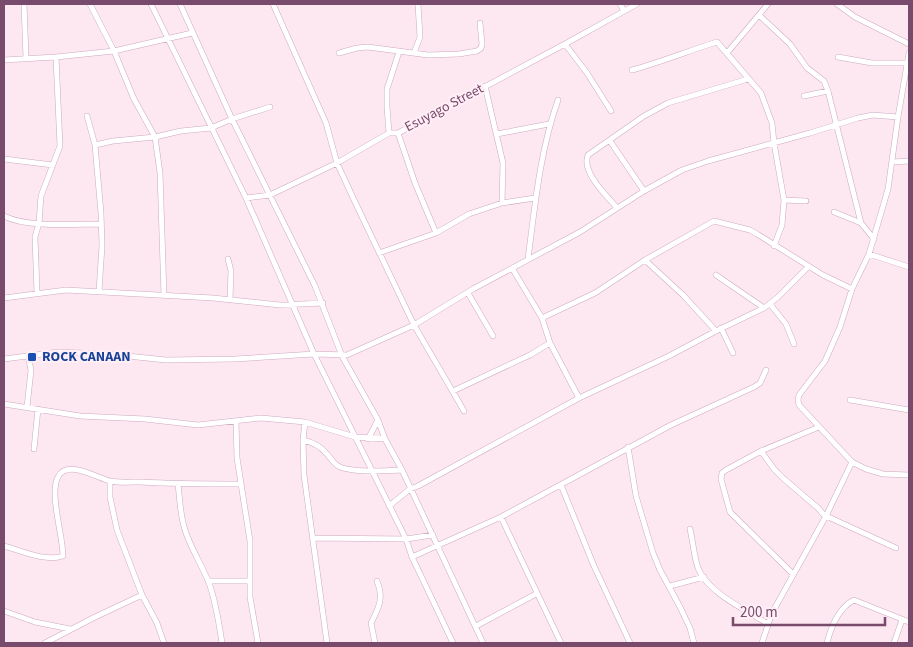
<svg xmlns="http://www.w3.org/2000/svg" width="913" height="647" font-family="'Source Sans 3',sans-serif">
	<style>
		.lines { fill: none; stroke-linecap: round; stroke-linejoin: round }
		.minor-casing { stroke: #cdaac0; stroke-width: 6 }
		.minor { stroke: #fff; stroke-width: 5 }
		.transit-dot { fill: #1a4fb4; stroke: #ffeef6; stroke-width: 2 }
		.labels { text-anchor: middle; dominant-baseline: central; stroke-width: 4.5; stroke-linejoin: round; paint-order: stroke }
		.street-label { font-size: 14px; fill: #784a6b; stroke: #ffeef6 }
		.transit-label { font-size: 14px; font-weight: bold; fill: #164399; stroke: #ffeef6; text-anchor: start }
	</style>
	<rect width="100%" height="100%" fill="#fde7f1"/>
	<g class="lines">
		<!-- minor casing -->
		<g class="minor-casing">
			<path id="minor" d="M 24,4 L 26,58
				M 90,4 L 114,51 L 134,99 L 155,137 L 160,173 L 164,295
				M 151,4 L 246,198 L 314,354 L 406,539 L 412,557 L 453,643
				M 180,4 L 232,119 L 315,286 L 342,356 L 378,420 L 385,439 L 402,470 L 483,643
				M 273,4 L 326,123 L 337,163 L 355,202 L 414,325 L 464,411
				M 620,4 L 624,11
				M 837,4 L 855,17 L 909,44
				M 759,15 L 790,44 L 807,68 L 824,81 L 828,91
				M 565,44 L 587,73 L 611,111
				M 339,53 L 357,48 L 368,47 L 428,55 L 459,54 L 477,51 L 481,48 L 482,44 L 480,23
				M 414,53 L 420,37 L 418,4
				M 727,53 L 768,4
				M 909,53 L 898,117 L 888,189 L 869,254 L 852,289 L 840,327 L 825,361 L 799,395 L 798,400 L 799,405 L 852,462 L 866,469 L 883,474 L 909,475
				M 838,57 L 872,63 L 907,63
				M 4,60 L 56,57 L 114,51 L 192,33
				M 632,70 C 661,62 688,51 717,42 L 761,93 L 772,123 L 774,143 L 784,200 L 782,225 L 774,246
				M 485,86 L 503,163 L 502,203
				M 804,96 L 828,91 L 861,223 L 874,239
				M 87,116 L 95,145
				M 389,133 L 387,107 L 387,89 L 399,52
				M 398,133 L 415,183 L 436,233
				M 497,134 L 549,124
				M 610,141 L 644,191
				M 4,159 L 53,165
				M 893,162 L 909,161
				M 246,198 L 270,195 L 337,163 L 389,133 L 398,133 L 565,44 L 637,4
				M 784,200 L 806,201
				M 617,208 C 607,196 581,172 588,155 L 644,116 L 668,103 L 748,79
				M 834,212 L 861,223
				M 4,216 C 27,228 75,224 101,224
				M 379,253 L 436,233 L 469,214 L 502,203 L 535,198
				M 869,254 L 909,267
				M 228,259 L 231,271 L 230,300
				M 528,259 C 535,205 540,151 558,100
				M 645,260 L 683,295 L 716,331
				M 512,268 L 542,318 L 550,343 L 579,398
				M 716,275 L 764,308
				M 99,291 L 102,246 L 101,213 L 95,145 L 113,141 L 155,137 L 181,131 L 211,128 L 232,119 L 270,107
				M 37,292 L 35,237 L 39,223 L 41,196 L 60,146 L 56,57
				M 468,293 L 493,336
				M 4,298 L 66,290 L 213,298 L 280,305 L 323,303
				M 770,304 L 786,324 L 794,344
				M 542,318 L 595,293 L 645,260 L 714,221 L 750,230 L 757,234 L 823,275 L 852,289
				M 721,328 L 733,353
				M 4,359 L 58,352 L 108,354 L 166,360 L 235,359 L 314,354 L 347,355 L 414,325 L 473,289 L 580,232 L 644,191 L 682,170 L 708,161 L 810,133 L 858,118 L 873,115 L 898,117
				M 453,391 L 530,355 L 550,343
				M 850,400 L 909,410
				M 4,404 L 80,416 L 145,419 L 198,425 L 261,418 L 305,422 L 355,437 L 385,439
				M 27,407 L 31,370 L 28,356
				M 236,421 L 237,458 L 250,541 L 250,597 L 258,643
				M 305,422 L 303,440 L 304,475 L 327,643
				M 368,439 L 378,420
				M 303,440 C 312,442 320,446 326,453 C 331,458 333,464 340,467 C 355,473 385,471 402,470
				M 628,447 L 636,496 L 653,553 L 660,570 L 680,607 L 690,628 L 694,643
				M 34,449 L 38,409
				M 761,451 L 774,469 L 784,479 L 818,508 L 824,515 L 896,548
				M 110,481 L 110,497 L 117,530 L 142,595 L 157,623 L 164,643
				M 178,484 C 180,500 180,515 185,530 C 191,549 202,565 209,583 C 216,602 219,623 222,643
				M 561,485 L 594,566 L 630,643
				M 389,506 L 410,489 L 418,486 L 579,398 L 669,356 L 716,331 L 764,308 L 778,297 L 808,267
				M 501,517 L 561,643
				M 690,529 C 693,542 694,556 698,568 C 708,593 746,610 768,624
				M 314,538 L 406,539 L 433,535
				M 4,546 C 22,551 45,562 63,556 C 63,536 49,493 58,477 C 67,459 97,478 110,481 C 119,483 131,482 141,482 C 174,484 207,484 241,484
				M 412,557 L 501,517 L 671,425 L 754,387 L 760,383 L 766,370
				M 793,574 L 730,512 L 721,479 L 722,473 L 726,470 L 761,451 L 819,427
				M 208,581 L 249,581
				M 670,586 L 704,577
				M 4,611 L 35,622 L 70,629
				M 476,626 L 536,594
				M 45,643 L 95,617 L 142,595
				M 375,643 L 371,623 C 379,607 384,599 377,581
				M 762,643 L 772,613 L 826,516 L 852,462
				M 827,643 C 831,627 838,608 854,600 L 909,622
				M 894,643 L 902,620"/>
		</g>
		<!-- minor -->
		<use href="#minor" class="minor"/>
	</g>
	<!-- markers -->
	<rect class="transit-dot" x="27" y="352" width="10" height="10" rx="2.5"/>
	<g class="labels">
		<!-- street labels -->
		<g class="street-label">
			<text transform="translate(444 108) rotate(-28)">Esuyago Street</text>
		</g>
		<!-- transit labels -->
		<g class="transit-label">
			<text x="42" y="357">ROCK CANAAN</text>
		</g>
	</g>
	<!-- border -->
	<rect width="913" height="647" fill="none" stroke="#784a6b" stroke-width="10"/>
	<!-- scale -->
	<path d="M733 617v8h152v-8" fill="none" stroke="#784a6b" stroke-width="2.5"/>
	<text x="740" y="617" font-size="15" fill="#784a6b" stroke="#ffeef6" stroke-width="4" paint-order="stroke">200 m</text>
</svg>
